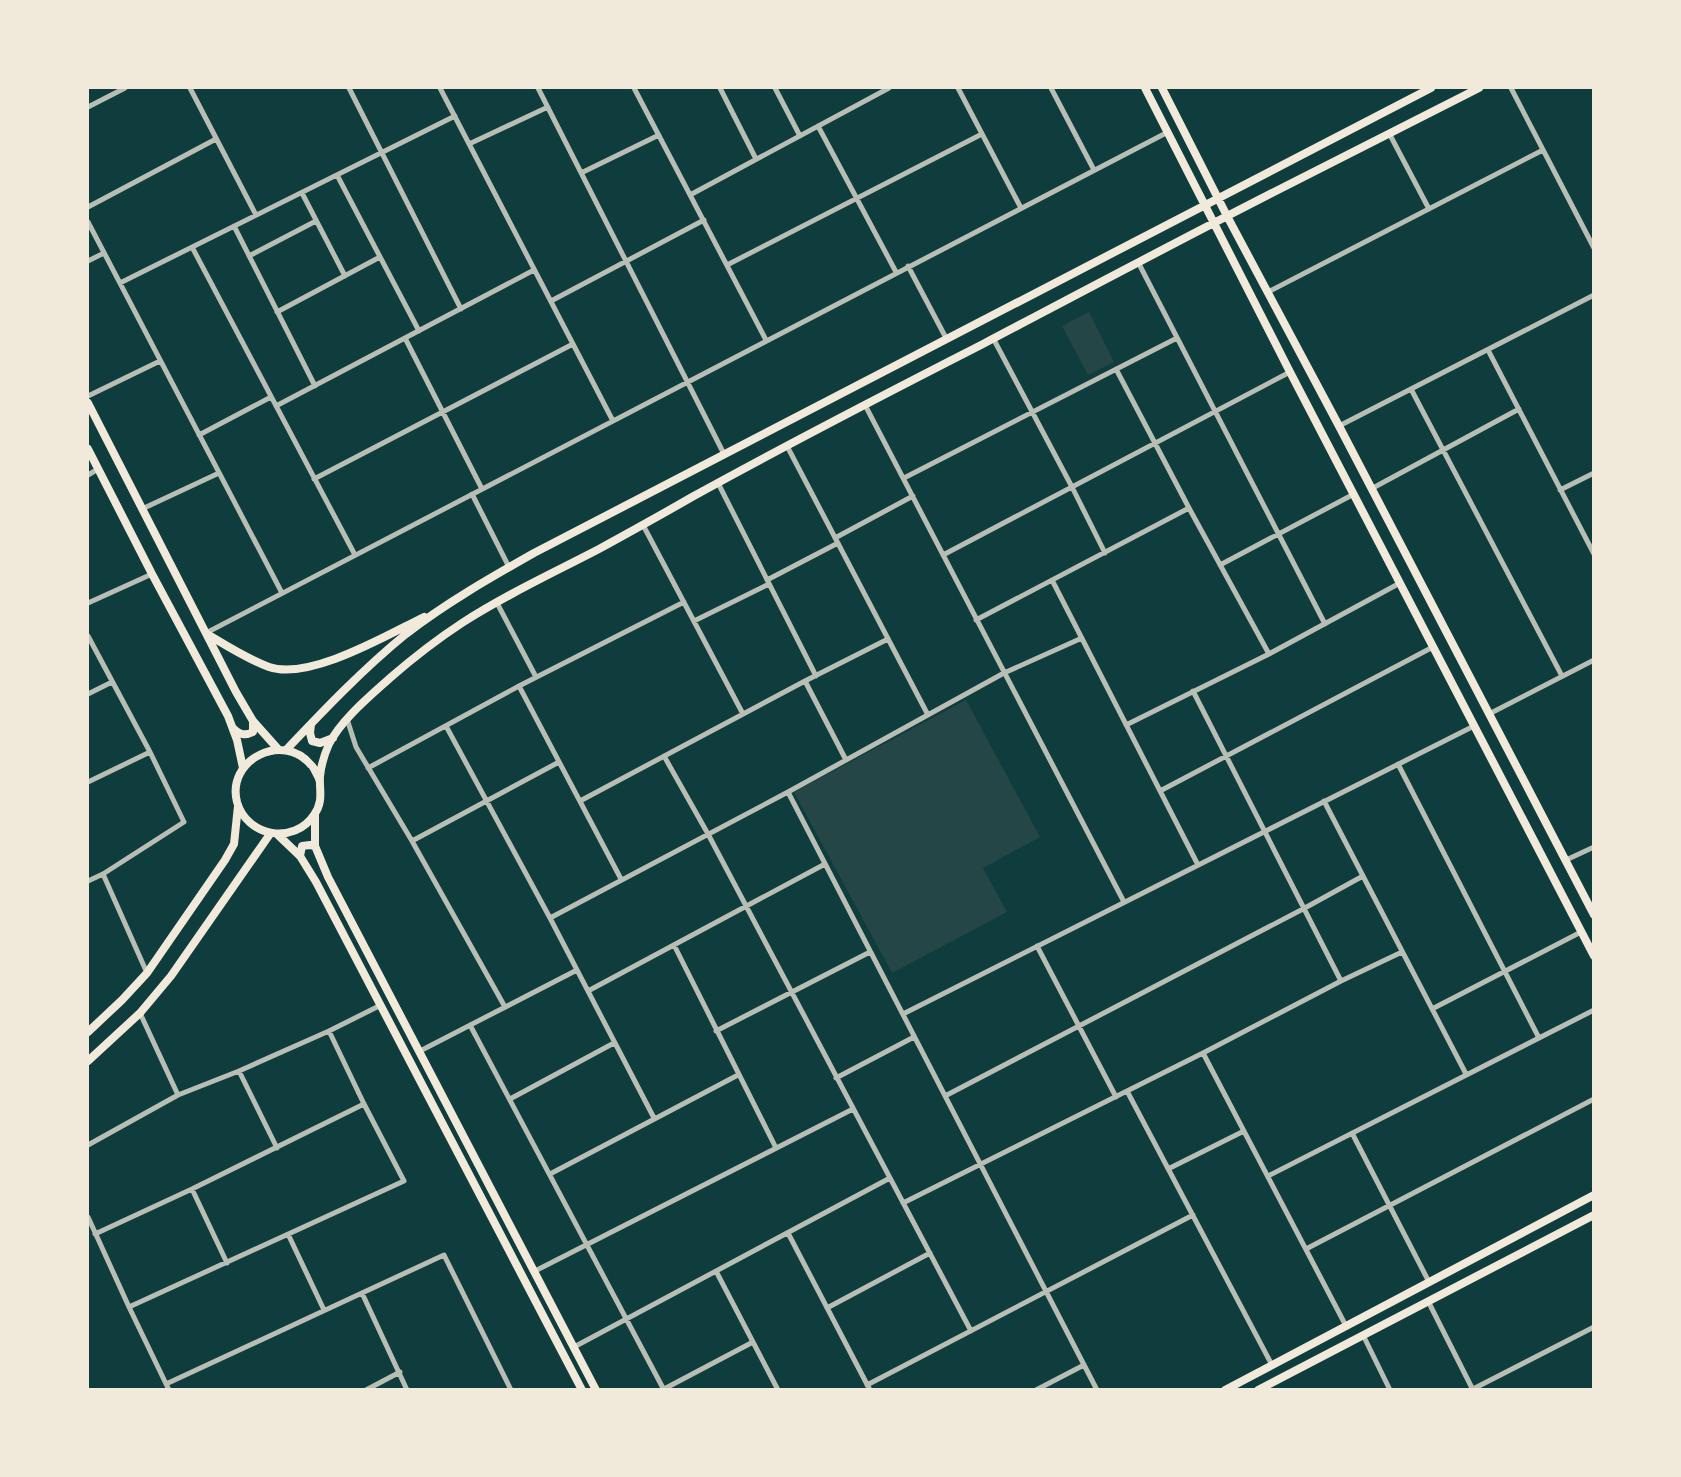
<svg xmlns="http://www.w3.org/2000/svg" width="1681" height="1477" font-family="'Libre Baskerville',serif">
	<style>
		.green { fill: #244646 }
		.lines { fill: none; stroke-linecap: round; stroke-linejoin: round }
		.minor { stroke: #b8beb3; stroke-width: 5 }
		.secondary { stroke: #f1e9da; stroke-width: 8 }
	</style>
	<rect width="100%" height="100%" fill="#0f3d3e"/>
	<!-- green -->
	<path class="green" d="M 1089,312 L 1114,362 L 1088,375 L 1062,326 Z
		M 966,700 L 1040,837 L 983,868 L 1007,912 L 892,973 L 794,792 Z"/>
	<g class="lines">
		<!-- minor -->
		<path class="minor" d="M 190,88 L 256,215
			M 349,88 L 461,309
			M 440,88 L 613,421
			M 538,88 L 724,454
			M 634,88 L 766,340
			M 720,88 L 756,159
			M 775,88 L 800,136
			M 958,88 L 1021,208
			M 1051,88 L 1094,170
			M 1511,88 L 1594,248
			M 88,107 L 125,88
			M 818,126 L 896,272
			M 1389,133 L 1429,209
			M 469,144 L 548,107
			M 581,173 L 659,135
			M 337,175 L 419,331
			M 302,193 L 345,276
			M 690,195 L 889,88
			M 88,207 L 216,139
			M 88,222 L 282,593
			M 234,226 L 315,386
			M 192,247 L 355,555
			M 249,256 L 316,221
			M 88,261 L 104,253
			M 1138,262 L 1325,624
			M 727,265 L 982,134
			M 908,266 L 946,338
			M 120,283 L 455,116
			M 1268,292 L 1543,150
			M 551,301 L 704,220
			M 277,312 L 380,257
			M 405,338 L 482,489
			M 993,338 L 1072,487 L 1105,553
			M 1488,350 L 1594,554
			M 1116,369 L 1189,508 L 1269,654
			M 1411,389 L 1562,676
			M 88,396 L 160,361
			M 865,405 L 1124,902
			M 276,406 L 534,270
			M 1339,426 L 1594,295
			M 199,435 L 271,397
			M 787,446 L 928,715
			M 88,475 L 98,469
			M 904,478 L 1177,338
			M 314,479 L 573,344
			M 718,483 L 816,676
			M 1371,489 L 1519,409
			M 1560,490 L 1594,473
			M 472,494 L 509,567
			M 142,509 L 219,473
			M 643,525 L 743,714
			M 835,538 L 913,496
			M 943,555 L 1290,372
			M 1220,565 L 1354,494
			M 767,580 L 838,543
			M 1052,580 L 1198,865
			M 88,603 L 152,574
			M 497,603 L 536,677
			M 976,620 L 1189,508
			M 694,621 L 769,584
			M 206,633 L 1168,132
			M 88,636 L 150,752 L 184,822 L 103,874 L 88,881
			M 805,681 L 846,760
			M 519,686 L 621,879
			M 1193,691 L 1341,981
			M 88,694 L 112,682
			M 1489,714 L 1594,660
			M 347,719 L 356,747 L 412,841 L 505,1007
			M 1126,725 L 1269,654 L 1400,583
			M 446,726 L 550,918 L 654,1118
			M 664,756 L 708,834 L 971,1331
			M 1398,764 L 1539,1038
			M 368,768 L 519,686 L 684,602
			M 88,782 L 150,752
			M 1160,791 L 1433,647
			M 788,792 L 1097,1390
			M 580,801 L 805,681 L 888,639
			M 1324,801 L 1466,1074
			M 412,841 L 559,762
			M 1566,860 L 1594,847
			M 103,874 L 147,973
			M 550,918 L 788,792 L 1004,673 L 1082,638
			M 674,945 L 776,1148
			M 1037,946 L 1116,1097
			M 588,991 L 825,864
			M 1432,1009 L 1581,932
			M 140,1013 L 178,1095
			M 903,1014 L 1474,726
			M 470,1025 L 664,1390
			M 329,1031 L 381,1005
			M 716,1031 L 870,952
			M 420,1051 L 577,970
			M 1203,1053 L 1346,1326
			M 239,1071 L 277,1148
			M 836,1078 L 914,1037
			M 1127,1091 L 1272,1365
			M 945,1096 L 1303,909 L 1363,876
			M 510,1099 L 614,1043
			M 1352,1133 L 1429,1282
			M 88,1145 L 178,1095 L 239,1071 L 329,1031 L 364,1104 L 404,1181 L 129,1307 L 88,1217
			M 1168,1169 L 1244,1131
			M 550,1174 L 738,1075
			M 1268,1176 L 1594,1010
			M 192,1189 L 227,1263
			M 903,1203 L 1203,1053 L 1341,981 L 1402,952
			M 788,1233 L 870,1390
			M 95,1234 L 192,1189 L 364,1104
			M 288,1234 L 324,1310
			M 1306,1249 L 1594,1099
			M 535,1271 L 853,1109
			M 716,1271 L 778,1390
			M 362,1293 L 444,1255 L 511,1390
			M 1428,1301 L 1473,1390
			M 129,1307 L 169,1390
			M 827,1308 L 930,1253
			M 1363,1335 L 1390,1390
			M 574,1347 L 890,1178
			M 166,1384 L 362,1293 L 407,1390
			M 867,1385 L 1193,1215
			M 664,1389 L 753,1342
			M 1473,1389 L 1594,1327
			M 366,1390 L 400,1372
			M 1036,1390 L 1084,1365"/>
		<!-- secondary -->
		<path class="secondary" d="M 1145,88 L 1290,372 L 1594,956
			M 1162,88 L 1227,216 L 1339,426 L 1594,915
			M 88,403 L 236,692 L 253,721 L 278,749
			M 88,449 L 152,574 L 228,716 L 237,740 L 243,768
			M 207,634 C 227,646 247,659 269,667 C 309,681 387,635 424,617
			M 311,724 L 310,733 L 312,741 L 320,743 L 333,738
			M 233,728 C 240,735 245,736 253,732 L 253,721
			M 286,750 C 324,710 363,669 406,634 C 446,603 490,578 534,553 L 1431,88
			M 319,779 C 319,778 313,766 311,765 C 283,731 226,760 237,802 C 247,837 294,845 314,815 C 324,801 319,790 320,776 C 321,766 325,753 329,744 C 341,720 370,696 390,678 C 413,658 436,640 462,623 C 505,595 553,573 599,549 C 630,532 661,515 692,497 C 788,444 885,394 983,344 C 1080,293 1176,242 1274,192 C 1342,157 1411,123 1479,88
			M 315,814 L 315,846 L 328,877 L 596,1390
			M 278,835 L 300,856 L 316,882 L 582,1390
			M 300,856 L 302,846 L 310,845 L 315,846
			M 88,1032 L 122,1000 L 147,973 L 225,860 L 234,844 L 238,806
			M 88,1061 L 140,1013 L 171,976 L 270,834
			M 1225,1390 L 1594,1195
			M 1258,1390 L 1594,1215"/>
	</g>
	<!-- border -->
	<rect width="1681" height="1477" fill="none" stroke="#f1e9da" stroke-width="178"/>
</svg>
